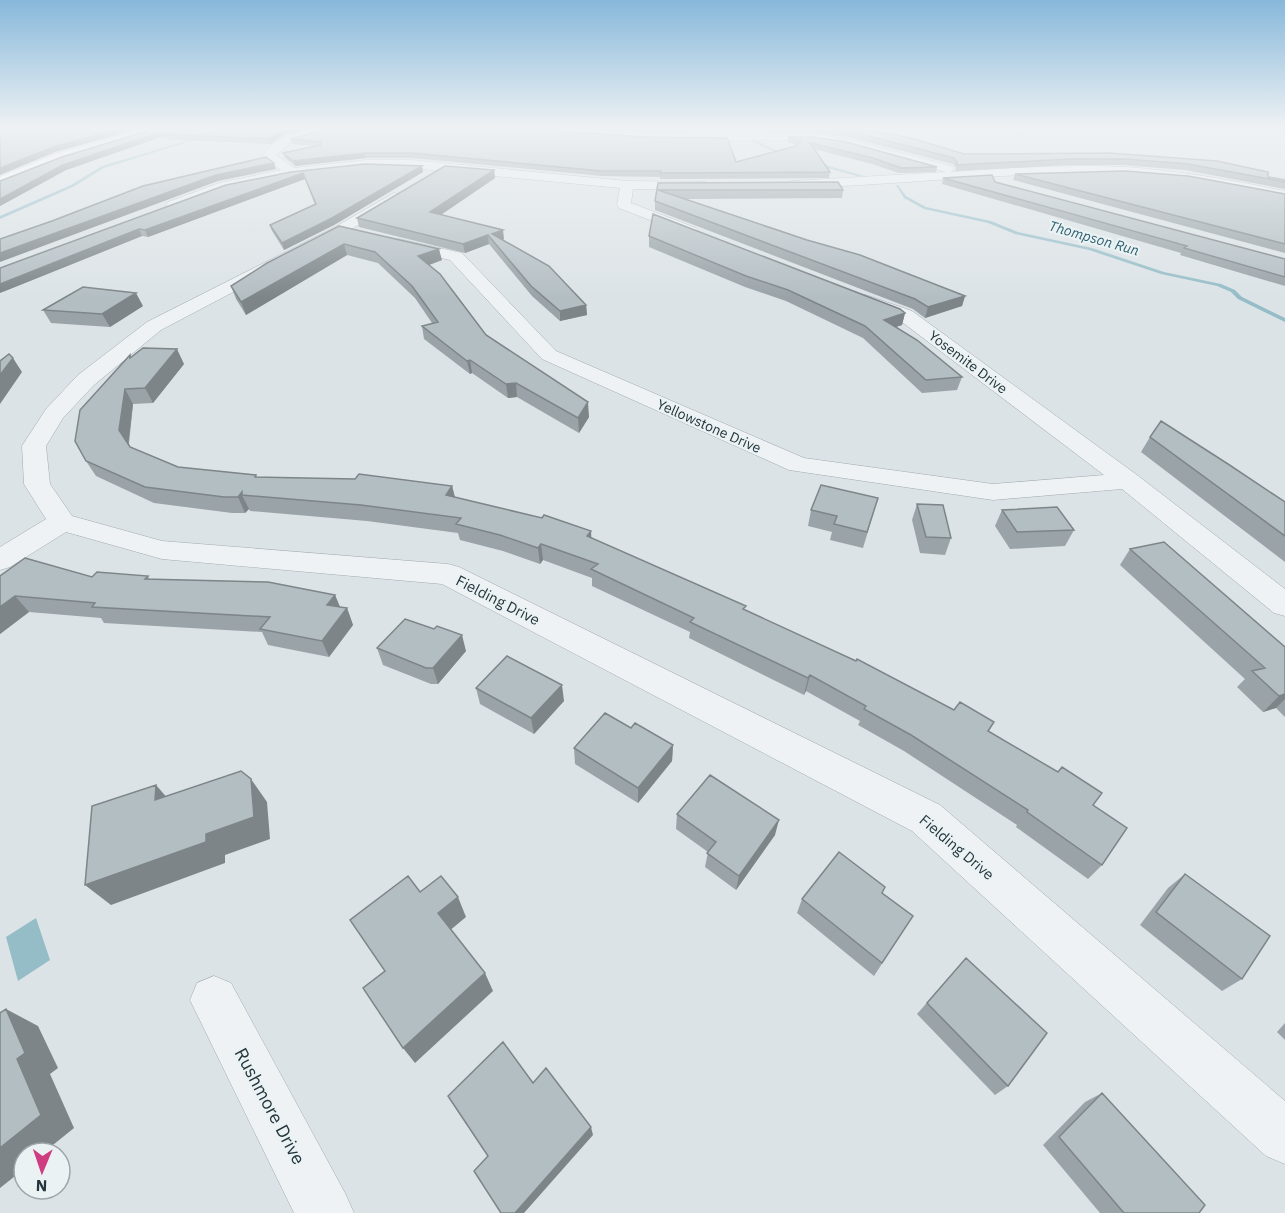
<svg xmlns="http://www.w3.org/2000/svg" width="1285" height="1213" font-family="'IBM Plex Sans',sans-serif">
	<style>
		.water { fill: #95bdc8 }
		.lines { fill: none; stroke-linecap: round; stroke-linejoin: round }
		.stream { fill: #95bdc8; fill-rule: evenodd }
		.street-casing { stroke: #a1abb0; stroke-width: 1 }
		.street { fill: #eef2f5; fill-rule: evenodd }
		.secondary { fill: #fff; fill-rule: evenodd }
		.wall { fill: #9aa3a8 }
		.shaded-wall { fill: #7d8588 }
		.building { fill: #b3bec3; stroke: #7d8588; stroke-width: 1.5 }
		.labels { text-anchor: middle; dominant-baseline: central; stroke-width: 4.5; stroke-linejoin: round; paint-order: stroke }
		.far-water-label { font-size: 14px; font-style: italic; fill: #2f6171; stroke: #ebf2f4 }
		.far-street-label { font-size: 14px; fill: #25353d; stroke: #ebf2f4 }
		.street-label { font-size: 15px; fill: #25353d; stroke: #ebf2f4 }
		.near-street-label { font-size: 18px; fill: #25353d; stroke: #ebf2f4 }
	</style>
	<rect width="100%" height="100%" fill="#dce3e6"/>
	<!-- water -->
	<path class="water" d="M 36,918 L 50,960 L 18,981 L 6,937 Z"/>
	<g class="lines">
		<!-- stream -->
		<path class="stream" d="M 202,136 L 205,137 L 104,168 L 73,187 L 0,219 L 0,216 L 71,185 L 102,166 Z
			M 753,140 L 755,140 L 788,156 L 785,157 L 753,142 Z
			M 813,162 L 815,162 L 871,178 L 868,179 L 813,164 Z
			M 896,185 L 898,185 L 906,196 L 926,207 L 991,221 L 1018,232 L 1092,248 L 1164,272 L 1221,284 L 1235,290 L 1242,297 L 1285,318 L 1285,322 L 1238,299 L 1231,292 L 1217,286 L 1161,274 L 1089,250 L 1015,234 L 988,223 L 924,209 L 904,198 Z"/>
		<!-- street casing -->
		<g class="street-casing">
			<path id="street" d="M 313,129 L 336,129 L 291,142 L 276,155 L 294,168 L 366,160 L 412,160 L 627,181 L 706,182 L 708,185 L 706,188 L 701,189 L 633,189 L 631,203 L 696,228 L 699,231 L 696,234 L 686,234 L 619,208 L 617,205 L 620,188 L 412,168 L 366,168 L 292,176 L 228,189 L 173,209 L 166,205 L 168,202 L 219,183 L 281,170 L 263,156 C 275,137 293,133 313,129 Z
				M 534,129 L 577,129 L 646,134 L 812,134 L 847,139 L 952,166 L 954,169 L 951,172 C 1009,168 1068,164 1126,167 C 1180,171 1232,180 1285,191 L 1285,199 C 1232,188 1178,177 1123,175 C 1014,170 905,185 796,188 L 791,187 L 789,184 L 791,181 L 946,172 L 846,145 L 812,140 L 646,140 L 539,132 Z
				M 394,193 L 399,194 L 401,197 L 399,200 L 345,233 L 161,330 L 94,385 L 63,418 L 46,446 L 50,484 L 72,516 L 162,541 L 448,564 L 459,567 L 940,805 L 1285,1101 L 1285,1164 L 1266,1156 L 912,831 L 442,584 L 162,559 L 66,532 L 10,567 L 0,570 L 0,547 L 46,519 L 24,484 L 22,446 L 46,409 L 78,375 L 147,322 L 335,227 Z
				M 399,239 L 462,253 L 556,351 L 804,458 L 993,484 L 1104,475 L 898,319 L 860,304 L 857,300 L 860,296 L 866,295 L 912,311 L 1137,475 L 1285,589 L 1285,616 L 1274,613 L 1122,489 L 993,500 L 789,470 L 542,359 L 450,260 L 393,247 L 391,244 L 393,241 Z
				M 214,976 L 231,983 L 345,1193 L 354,1213 L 294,1213 L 190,1000 L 197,983 Z"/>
		</g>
		<!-- street -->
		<use href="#street" class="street"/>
		<!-- secondary -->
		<path class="secondary" d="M 145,129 L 162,129 L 64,160 L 0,186 L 0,177 L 56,154 Z"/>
	</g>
	<!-- wall -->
	<path class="wall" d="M 154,129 L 306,129 L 284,135 L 270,144 L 162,139 L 161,137 L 66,170 L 0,206 L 0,181 Z
		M 602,129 L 692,129 L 692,132 L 646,132 Z
		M 770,129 L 861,129 L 964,154 L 1217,161 L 1268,177 L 1285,180 L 1285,189 L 1185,170 L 1123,165 L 1069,165 L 955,171 L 956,168 L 953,164 L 848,137 L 812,132 L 770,132 Z
		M 1274,129 L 1285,129 L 1285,130 L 1276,130 Z
		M 538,130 L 736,162 L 796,146 L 797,145 L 788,142 L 788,137 L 937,167 L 936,172 L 899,173 L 872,164 L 814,149 L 830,172 L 829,178 L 660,179 L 660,177 L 602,176 L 412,158 L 366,158 L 295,166 L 285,158 L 283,153 L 317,146 L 292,144 L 291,139 Z
		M 422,166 L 423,172 L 334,225 L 284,250 L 272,231 L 270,225 L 315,205 L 305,179 L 148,237 L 142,236 L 0,293 L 226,185 Z
		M 494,170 L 495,178 L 440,215 L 504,239 L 502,240 L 586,305 L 587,315 L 560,321 L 532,296 L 489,244 L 465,253 L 359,227 L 357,218 Z
		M 1015,174 L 1285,194 L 1285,253 L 1013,180 Z
		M 943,178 L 995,182 L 1285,259 L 1285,286 L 1180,255 L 1181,253 L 942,184 Z
		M 658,183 L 843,190 L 842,198 L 683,199 L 965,296 L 962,306 L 925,318 L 913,309 L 655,210 L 655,201 Z
		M 339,226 L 442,260 L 429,265 L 486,335 L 589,417 L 579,433 L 517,397 L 508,398 L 472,373 L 470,374 L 424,339 L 422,326 L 432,323 L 415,298 L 378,263 L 347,255 L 246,315 L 236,299 L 231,286 Z
		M 649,236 L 905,313 L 902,325 L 896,327 L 962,377 L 957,390 L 922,393 L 863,338 L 786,301 L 745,287 L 649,247 Z
		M 143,306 L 110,327 L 51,323 L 43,310 Z
		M 130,355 L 131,357 L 184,364 L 153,403 L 133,404 L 129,444 L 130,447 L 178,467 L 256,475 L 257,477 L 452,486 L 455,497 L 592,539 L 954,710 L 994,722 L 989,731 L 1093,805 L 1102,865 L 1088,879 L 1016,827 L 1017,825 L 904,751 L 858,725 L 860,721 L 806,691 L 804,695 L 689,638 L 690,632 L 592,586 L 592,578 L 543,560 L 540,564 L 503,551 L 460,540 L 458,533 L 367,521 L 250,511 L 249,509 L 245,513 L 232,513 L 154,503 L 96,476 L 86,461 Z
		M 1150,437 L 1285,502 L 1285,562 L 1141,452 Z
		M 878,498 L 863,548 L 830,540 L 832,532 L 808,526 L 811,510 Z
		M 917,504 L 951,538 L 945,555 L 920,553 L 912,520 Z
		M 1002,510 L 1074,530 L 1065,546 L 1010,549 L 995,526 Z
		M 1130,549 L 1285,647 L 1285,717 L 1276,708 L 1263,712 L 1237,687 L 1245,679 L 1120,565 Z
		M 0,576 L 92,577 L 148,576 L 150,580 L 335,595 L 340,607 L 347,608 L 353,625 L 329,657 L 268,645 L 262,632 L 104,623 L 101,618 L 29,612 L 0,634 Z
		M 377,648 L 466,651 L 438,684 L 431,684 L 383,665 Z
		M 476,688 L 564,701 L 534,734 L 480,704 Z
		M 631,728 L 673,745 L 672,761 L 638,803 L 575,764 L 574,748 Z
		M 677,814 L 775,835 L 736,890 L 705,867 L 708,852 L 676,829 Z
		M 1185,874 L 1242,979 L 1222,991 L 1140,925 L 1168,888 Z
		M 882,893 L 913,916 L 874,976 L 797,913 L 802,899 Z
		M 966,958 L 1008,1086 L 995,1095 L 917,1014 Z
		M 1285,1023 L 1285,1040 L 1277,1032 Z
		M 1102,1093 L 1199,1213 L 1100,1213 L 1043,1145 L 1085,1102 Z"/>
	<!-- shaded-wall -->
	<path class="shaded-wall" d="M 119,129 L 138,129 L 55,152 L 0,175 L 0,168 L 53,147 Z
		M 288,129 L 306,129 L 284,135 L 270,144 L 269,139 L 283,130 Z
		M 160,132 L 161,137 L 66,170 L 0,206 L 0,199 L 63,165 Z
		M 365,153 L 366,158 L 295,166 L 293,161 Z
		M 274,163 L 276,169 L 218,181 L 0,262 L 0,253 L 216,175 Z
		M 422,166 L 423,172 L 334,225 L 284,250 L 282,243 Z
		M 494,170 L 495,178 L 432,221 L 430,212 Z
		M 303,173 L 305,179 L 148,237 L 145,230 Z
		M 139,229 L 142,236 L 0,293 L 0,284 Z
		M 503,230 L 504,239 L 494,243 L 492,234 Z
		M 488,235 L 489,244 L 465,253 L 463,244 Z
		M 344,244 L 347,255 L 246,315 L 241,302 Z
		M 439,249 L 442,260 L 421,268 L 418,256 Z
		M 136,293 L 143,306 L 110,327 L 102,314 Z
		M 965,296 L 962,306 L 925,318 L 928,307 Z
		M 586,305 L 587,315 L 560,321 L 560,311 Z
		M 905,313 L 902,325 L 881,332 L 884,320 Z
		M 177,349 L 184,364 L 153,403 L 145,388 Z
		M 13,358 L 22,372 L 0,404 L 0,375 Z
		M 470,360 L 472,373 L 470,374 L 467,361 Z
		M 516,383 L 517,397 L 508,398 L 506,384 Z
		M 125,389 L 133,404 L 128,446 L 119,430 Z
		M 588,402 L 589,417 L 579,433 L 578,418 Z
		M 452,486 L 456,502 L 446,495 Z
		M 242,492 L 242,495 L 249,509 L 245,513 L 238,497 Z
		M 591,531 L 592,548 L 587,536 Z
		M 541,544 L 543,560 L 540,564 L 538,548 Z
		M 335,595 L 342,612 L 327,605 Z
		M 15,596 L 29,612 L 0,634 L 0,607 Z
		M 347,608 L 353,625 L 329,657 L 322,641 Z
		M 462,635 L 466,651 L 438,684 L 433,668 Z
		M 810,675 L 806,691 L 804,695 L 808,678 Z
		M 562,685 L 564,701 L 534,734 L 531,718 Z
		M 1285,694 L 1285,699 L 1276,708 L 1263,712 L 1279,696 Z
		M 673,745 L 672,761 L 638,803 L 638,788 Z
		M 251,779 L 267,802 L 270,839 L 225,855 L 225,863 L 111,905 L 85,885 L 206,834 Z
		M 156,785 L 176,808 L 155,800 Z
		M 779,820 L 775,835 L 736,890 L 739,876 Z
		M 458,897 L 466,917 L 448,932 L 438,913 Z
		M 485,973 L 493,991 L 415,1063 L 403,1048 Z
		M 6,1009 L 38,1026 L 58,1068 L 50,1074 L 74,1128 L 43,1153 L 24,1153 L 24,1169 L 0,1188 L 0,1148 L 17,1059 Z
		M 591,1127 L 593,1135 L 524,1213 L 515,1213 Z"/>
	<!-- building -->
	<path class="building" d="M 0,129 L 119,129 L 53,147 L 0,168 Z
		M 154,129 L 288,129 L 283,130 L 269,139 L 160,134 L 160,132 L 63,165 L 0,199 L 0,181 L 62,157 Z
		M 328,129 L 537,129 L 538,130 L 646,137 L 727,138 L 736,162 L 796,146 L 801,141 L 788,137 L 813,137 L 846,142 L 937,167 L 901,168 L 873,158 L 810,143 L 830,172 L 660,173 L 661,171 L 602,171 L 411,153 L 365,153 L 293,161 L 283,153 L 321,145 L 321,142 L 291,139 Z
		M 829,129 L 861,129 L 911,138 L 964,154 L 1109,153 L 1217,161 L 1268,172 L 1268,177 L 1285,180 L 1285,182 L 1188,164 L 1125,159 L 1071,159 L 957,165 L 957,162 L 954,158 L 849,131 Z
		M 266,157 L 274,163 L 216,175 L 0,253 L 0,239 L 52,221 L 143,186 Z
		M 365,164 L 422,166 L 332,218 L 282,243 L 270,225 L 316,204 L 303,173 L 145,230 L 139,229 L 0,284 L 0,268 L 226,185 L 291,172 Z
		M 445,166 L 494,170 L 430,212 L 503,230 L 492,234 L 549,266 L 586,305 L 560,311 L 531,286 L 488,235 L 463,244 L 357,218 Z
		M 1125,171 L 1188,176 L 1285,194 L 1285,244 L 1015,174 Z
		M 992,175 L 995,182 L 1285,259 L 1285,277 L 1184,248 L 1187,246 L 943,178 Z
		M 838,182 L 843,190 L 658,190 L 807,240 L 860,255 L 965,296 L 928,307 L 915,299 L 655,201 L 658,183 Z
		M 653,214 L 900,309 L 905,313 L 884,320 L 917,340 L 962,377 L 926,380 L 865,326 L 788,290 L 746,276 L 649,236 Z
		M 339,226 L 439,249 L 418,256 L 440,274 L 486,335 L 588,402 L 578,418 L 516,383 L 506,384 L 470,360 L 467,361 L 422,326 L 438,322 L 412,286 L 375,252 L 344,244 L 241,302 L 231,286 L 267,263 Z
		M 83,287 L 136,293 L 102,314 L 43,310 Z
		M 143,348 L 177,349 L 145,388 L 125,389 L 119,430 L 130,447 L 178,467 L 256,475 L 255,477 L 355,479 L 359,474 L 452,486 L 446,495 L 542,518 L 544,515 L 591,531 L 587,536 L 746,606 L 743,609 L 856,661 L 857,659 L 954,710 L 960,702 L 994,722 L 988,731 L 1058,772 L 1062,767 L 1102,793 L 1093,805 L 1127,828 L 1102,865 L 1027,812 L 1028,810 L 911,735 L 864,709 L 866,706 L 810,675 L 808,678 L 690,622 L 694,618 L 591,569 L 598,564 L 541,544 L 538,548 L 500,535 L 456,524 L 461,518 L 361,505 L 242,495 L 242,492 L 238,497 L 224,497 L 145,487 L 86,461 L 75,441 L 80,410 L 130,355 L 130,358 Z
		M 9,354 L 13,358 L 0,375 L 0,361 Z
		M 1161,421 L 1228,464 L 1285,502 L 1285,536 L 1150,437 Z
		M 821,485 L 878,498 L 867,532 L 834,524 L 837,516 L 811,510 Z
		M 917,504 L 943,505 L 951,538 L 926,537 Z
		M 1057,507 L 1074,530 L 1017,532 L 1002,510 Z
		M 1164,542 L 1285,647 L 1285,694 L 1279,696 L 1252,671 L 1265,668 L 1130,549 Z
		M 25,558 L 92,577 L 97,572 L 148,576 L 145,579 L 268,582 L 335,595 L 327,605 L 347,608 L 322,641 L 260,629 L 270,617 L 92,607 L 95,603 L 15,596 L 0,607 L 0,576 Z
		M 405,619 L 434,629 L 437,626 L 462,635 L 433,668 L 426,668 L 377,648 Z
		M 507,656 L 562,685 L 531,718 L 476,688 Z
		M 605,713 L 631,728 L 635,723 L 673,745 L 638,788 L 574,748 Z
		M 241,771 L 251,779 L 254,817 L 206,834 L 206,842 L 85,885 L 92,806 L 156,785 L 155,800 Z
		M 710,775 L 779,820 L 739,876 L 707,853 L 716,842 L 677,814 Z
		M 839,852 L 885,887 L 882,893 L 913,916 L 882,963 L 802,899 Z
		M 1185,874 L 1270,936 L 1242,979 L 1156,912 Z
		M 408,876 L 420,892 L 441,876 L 458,897 L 438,913 L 485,973 L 403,1048 L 363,988 L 385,971 L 350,920 Z
		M 966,958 L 1047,1033 L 1008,1086 L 927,1003 Z
		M 6,1009 L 25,1053 L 17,1059 L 41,1115 L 0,1148 L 0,1013 Z
		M 503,1042 L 533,1083 L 546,1068 L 591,1127 L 515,1213 L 501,1213 L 474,1171 L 488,1156 L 448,1096 Z
		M 1102,1093 L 1205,1205 L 1199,1213 L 1124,1213 L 1059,1137 Z"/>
	<!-- sky -->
	<linearGradient id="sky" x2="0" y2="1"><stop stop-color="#87b8db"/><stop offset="0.43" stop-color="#eff2f4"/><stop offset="1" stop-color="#eff2f4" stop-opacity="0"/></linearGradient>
	<rect width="1285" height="298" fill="url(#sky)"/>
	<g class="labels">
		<!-- far-water labels -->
		<g class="far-water-label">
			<text transform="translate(1094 238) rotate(16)">Thompson Run</text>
		</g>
		<!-- far-street labels -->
		<g class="far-street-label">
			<text transform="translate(968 362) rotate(37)">Yosemite Drive</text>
			<text transform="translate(709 426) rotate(24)">Yellowstone Drive</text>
		</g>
		<!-- street labels -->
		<g class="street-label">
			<text transform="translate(498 600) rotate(27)">Fielding Drive</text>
			<text transform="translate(957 847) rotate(40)">Fielding Drive</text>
		</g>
		<!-- near-street labels -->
		<g class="near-street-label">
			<text transform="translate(270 1106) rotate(62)">Rushmore Drive</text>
		</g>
	</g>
	<!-- north arrow -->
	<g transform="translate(42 1171) rotate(182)"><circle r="28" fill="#ebf2f4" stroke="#9ca6ab" stroke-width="1.5"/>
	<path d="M0-4.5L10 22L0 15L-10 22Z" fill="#d03c80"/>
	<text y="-9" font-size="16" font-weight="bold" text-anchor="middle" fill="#25353d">N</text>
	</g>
</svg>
